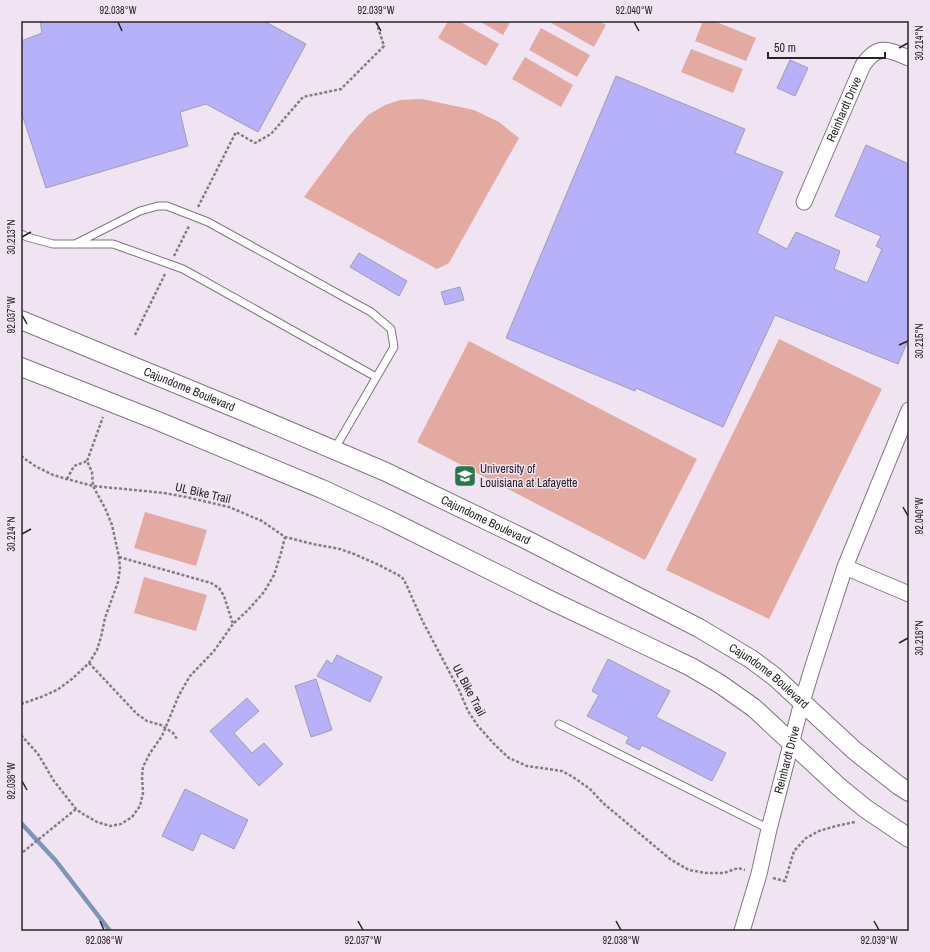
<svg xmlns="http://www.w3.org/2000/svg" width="930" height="952" font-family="'Archivo Narrow',sans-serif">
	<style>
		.green { fill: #e3aaa2 }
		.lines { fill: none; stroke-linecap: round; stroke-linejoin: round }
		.stream { stroke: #7c96ba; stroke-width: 4.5 }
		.building { fill: #b6b1f8; stroke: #9f9eaf }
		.service-casing { stroke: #807583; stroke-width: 9 }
		.minor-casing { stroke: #807583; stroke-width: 17 }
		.tertiary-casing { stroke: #807583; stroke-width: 20 }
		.path { stroke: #847c85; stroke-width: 2.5; stroke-dasharray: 3 2; stroke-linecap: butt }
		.service { stroke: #fff; stroke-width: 7 }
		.minor { stroke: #fff; stroke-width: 15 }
		.tertiary { stroke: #fff; stroke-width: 18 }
		.ticks { fill: none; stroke: #272328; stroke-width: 1.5 }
		.labels { text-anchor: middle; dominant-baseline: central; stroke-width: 3; stroke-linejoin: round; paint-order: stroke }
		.street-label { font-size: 12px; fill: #272328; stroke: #f0e4f3 }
		.poi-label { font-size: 12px; fill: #272328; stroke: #f0e4f3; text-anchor: start }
		.neatline { fill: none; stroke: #272328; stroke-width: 1.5 }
		.ticks-label { font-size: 10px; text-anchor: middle; fill: #272328 }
	</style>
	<rect width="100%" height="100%" fill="#f0e4f3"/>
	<!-- green -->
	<path class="green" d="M 448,21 L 459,21 L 499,44 L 486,66 L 438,38 Z
		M 479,21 L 511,21 L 503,35 Z
		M 548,21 L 599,21 L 606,25 L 594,47 Z
		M 703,21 L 714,21 L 756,38 L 746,61 L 695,41 Z
		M 541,28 L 590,55 L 577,77 L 529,50 Z
		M 691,49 L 743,69 L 733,93 L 681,72 Z
		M 525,57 L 573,85 L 561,107 L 512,79 Z
		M 422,99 L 474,110 L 499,122 L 519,138 L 449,263 L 437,269 L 304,197 L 350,135 L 368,115 L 385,105 L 400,100 Z
		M 779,339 L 882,389 L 769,619 L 666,570 Z
		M 469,341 L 697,459 L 645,560 L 417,442 Z
		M 145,512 L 207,530 L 196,566 L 134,548 Z
		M 144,577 L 207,595 L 196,631 L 134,613 Z"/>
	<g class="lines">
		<!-- stream -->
		<path class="stream" d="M 21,823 L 56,861 L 110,931"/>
	</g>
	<!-- building -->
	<path class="building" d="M 40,21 L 264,21 L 306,44 L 258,132 L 206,104 L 180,112 L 188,146 L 46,188 L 21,111 L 21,41 L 42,33 Z
		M 790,60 L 808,68 L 795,96 L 777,88 Z
		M 616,76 L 745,129 L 735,153 L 783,172 L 757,233 L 787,249 L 796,232 L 840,251 L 834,269 L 867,283 L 882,249 L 876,246 L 881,236 L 835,216 L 866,145 L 909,164 L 909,338 L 898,364 L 775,315 L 723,427 L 636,388 L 635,391 L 506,338 Z
		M 359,253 L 407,281 L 399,296 L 350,267 Z
		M 460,287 L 464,300 L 445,305 L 441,292 Z
		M 337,655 L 382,677 L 370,702 L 317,676 L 327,660 L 332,664 Z
		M 608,659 L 670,691 L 656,717 L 726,753 L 712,781 L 642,745 L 639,750 L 626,743 L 629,737 L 587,716 L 599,695 L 592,691 Z
		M 316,679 L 332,730 L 311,737 L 295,686 Z
		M 247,698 L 259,711 L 234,733 L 252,753 L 264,743 L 283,764 L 259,786 L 210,731 Z
		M 185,789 L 248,820 L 234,849 L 201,833 L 193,851 L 162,836 Z"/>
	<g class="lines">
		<!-- service casing -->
		<g class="service-casing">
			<path id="service" d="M 21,234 L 27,237 L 53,244 L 113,244 L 183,269 L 376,377
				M 75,244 L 140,211 L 158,206 L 167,206 L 208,222 L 371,312 L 391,329 L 394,347 L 334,450
				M 559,724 L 769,829"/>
		</g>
		<!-- minor casing -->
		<g class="minor-casing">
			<g id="minor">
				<path id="s1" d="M 804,202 L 863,65 C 878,44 887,49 909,58"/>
				<path d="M 845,567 L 909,594"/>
				<path id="s2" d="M 742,931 L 759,874 L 769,829 L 802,702 L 813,666 L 845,567 L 909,410"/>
			</g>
		</g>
		<!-- tertiary casing -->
		<g class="tertiary-casing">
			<g id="tertiary">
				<path id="s3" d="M 21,320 L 247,413 L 386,472 L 525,539 L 699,628 L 751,659 L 775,677 L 855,751 L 898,785 L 909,792"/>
				<path d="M 21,367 L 158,421 L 322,489 L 387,519 L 554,602 L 643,644 L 691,667 L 720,684 L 754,708 L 839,787 L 866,809 L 909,838"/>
			</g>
		</g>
		<!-- path -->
		<path class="path" d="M 198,207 L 236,132 L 255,143 L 271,134 L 303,97 L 341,89 L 384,46 L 376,21
			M 174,256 L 189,226
			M 135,335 L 165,274
			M 21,456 L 35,466 L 53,475 L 67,479 L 93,486 L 164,493 L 186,497 L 229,507 L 262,521 L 285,537 L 313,544 L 340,549 L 354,554 L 377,564 L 402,577 L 406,584 L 423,622 L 459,690 L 468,711 L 478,726 L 495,745 L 509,758 L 527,766 L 562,771 L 573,777 L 590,789 L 603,803 L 670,859 L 689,870 L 706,873 L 724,873 L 738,868 L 745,870
			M 67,479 L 74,466 L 87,461
			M 119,557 L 211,583 L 219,588 L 224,596 L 233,624
			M 89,663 L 137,714 L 147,721 L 161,725 L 173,733 L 177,739
			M 21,704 L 41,697 L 57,690 L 72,679 L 89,663 L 97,650 L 101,637 L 105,618 L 118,582 L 120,568 L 119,557 L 112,525 L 105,508 L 93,486 L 92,472 L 87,461 L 103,417
			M 21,735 L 38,754 L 54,781 L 76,809 L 83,814 L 97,822 L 110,826 L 121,824 L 132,817 L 140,806 L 143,793 L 142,776 L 143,767 L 150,753 L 162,736 L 179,695 L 190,676 L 214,651 L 233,624 L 248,610 L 264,592 L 274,575 L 281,553 L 285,537
			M 23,852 L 76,809
			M 773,878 L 785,881 L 794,851 L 806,838 L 819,831 L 836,826 L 855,822"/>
		<!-- service -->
		<use href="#service" class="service"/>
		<!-- minor -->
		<use href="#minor" class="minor"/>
		<!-- tertiary -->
		<use href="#tertiary" class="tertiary"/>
	</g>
	<!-- ticks -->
	<path class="ticks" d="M 118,22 L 122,31M 376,22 L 381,31M 634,22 L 639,31M 899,48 L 908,43M 22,237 L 31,232M 22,315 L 27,324M 899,345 L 908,341M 903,507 L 908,516M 22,534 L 31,529M 899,643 L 908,638M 22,781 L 27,790M 100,921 L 104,930M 358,921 L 363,930M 616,921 L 621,930M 874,921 L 879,930"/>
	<!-- icons -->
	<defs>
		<g id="university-square" transform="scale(1.15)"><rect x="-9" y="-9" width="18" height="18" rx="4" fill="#297848" stroke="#f0e4f3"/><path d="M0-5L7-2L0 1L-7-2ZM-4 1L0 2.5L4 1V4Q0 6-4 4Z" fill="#fff"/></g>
	</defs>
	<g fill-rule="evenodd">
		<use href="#university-square" x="465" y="476"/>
	</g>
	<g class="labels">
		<!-- street labels -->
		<g class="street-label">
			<text stroke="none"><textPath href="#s1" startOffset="101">Reinhardt Drive</textPath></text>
			<text stroke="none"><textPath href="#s3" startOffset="182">Cajundome Boulevard</textPath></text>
			<text transform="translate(203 493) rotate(13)">UL Bike Trail</text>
			<text stroke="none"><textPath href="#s3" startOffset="506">Cajundome Boulevard</textPath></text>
			<text stroke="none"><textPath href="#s3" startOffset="830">Cajundome Boulevard</textPath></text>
			<text transform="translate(469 690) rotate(62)">UL Bike Trail</text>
			<text stroke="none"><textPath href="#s2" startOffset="177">Reinhardt Drive</textPath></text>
		</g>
		<!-- poi labels -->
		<g class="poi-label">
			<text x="480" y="469">University of<tspan x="480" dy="14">Louisiana at Lafayette</tspan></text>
		</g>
	</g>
	<!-- border -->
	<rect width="930" height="952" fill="none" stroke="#f0e4f3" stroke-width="44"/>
	<!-- scale -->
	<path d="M768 52v6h117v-6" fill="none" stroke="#272328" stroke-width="2"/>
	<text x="774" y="52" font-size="12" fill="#272328" stroke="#f0e4f3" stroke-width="3" paint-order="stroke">50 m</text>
	<rect x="22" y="22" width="886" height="908" class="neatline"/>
	<g class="ticks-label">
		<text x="118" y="14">92.038°W</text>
		<text x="376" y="14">92.039°W</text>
		<text x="634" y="14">92.040°W</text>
		<text transform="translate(919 43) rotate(-90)" y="4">30.214°N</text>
		<text transform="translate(11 237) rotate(-90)" y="4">30.213°N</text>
		<text transform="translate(11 315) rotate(-90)" y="4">92.037°W</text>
		<text transform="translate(919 341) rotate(-90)" y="4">30.215°N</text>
		<text transform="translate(919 516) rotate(-90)" y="4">92.040°W</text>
		<text transform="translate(11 534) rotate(-90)" y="4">30.214°N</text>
		<text transform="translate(919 638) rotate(-90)" y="4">30.216°N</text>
		<text transform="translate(11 781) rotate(-90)" y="4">92.036°W</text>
		<text x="104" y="944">92.036°W</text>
		<text x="363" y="944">92.037°W</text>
		<text x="621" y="944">92.038°W</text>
		<text x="879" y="944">92.039°W</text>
	</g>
</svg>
